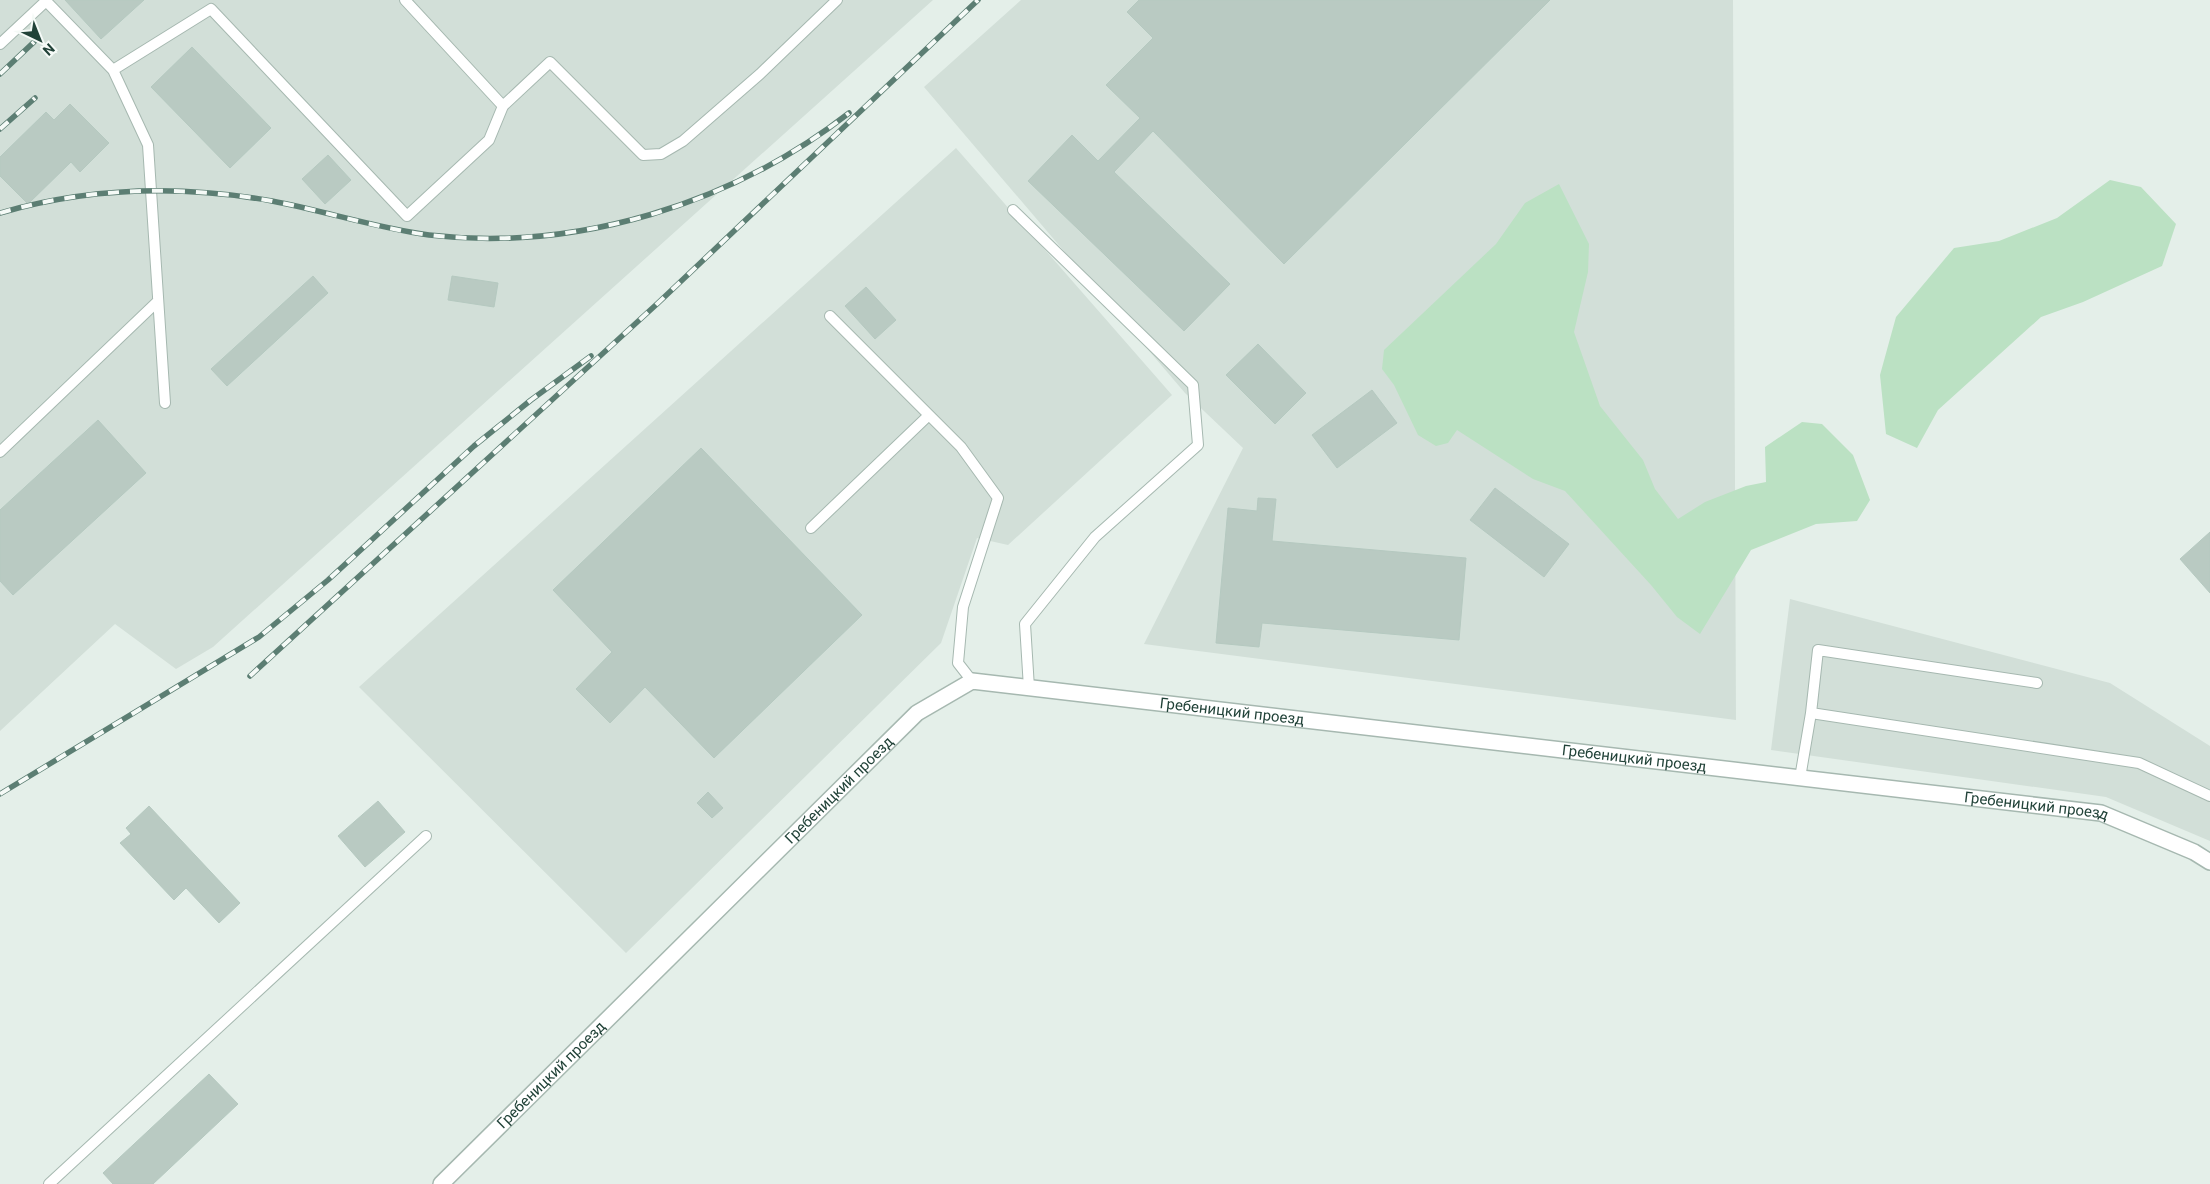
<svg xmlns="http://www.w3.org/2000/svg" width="2210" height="1184" font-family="Roboto,sans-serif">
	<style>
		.built { fill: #d2dfd8 }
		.green { fill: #bbe1c3 }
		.building { fill: #b9cac2; stroke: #b5c9c0 }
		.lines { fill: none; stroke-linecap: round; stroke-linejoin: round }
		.lane-casing { stroke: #a6b8b0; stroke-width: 12 }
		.street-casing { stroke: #a6b8b0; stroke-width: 18 }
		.lane { stroke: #fff; stroke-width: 10 }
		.street { stroke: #fff; stroke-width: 15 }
		.rail-casing { stroke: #5c7e73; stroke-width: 5.5 }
		.rail { stroke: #f5faf7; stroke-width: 4; stroke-dasharray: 11; stroke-linecap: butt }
		.labels { text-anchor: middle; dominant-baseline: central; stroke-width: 4.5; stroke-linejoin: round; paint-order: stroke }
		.street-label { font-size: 15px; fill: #214238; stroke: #f5faf7 }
	</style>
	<rect width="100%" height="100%" fill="#e4efe9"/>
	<!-- built -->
	<path class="built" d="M 0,0 L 933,0 L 213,647 L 176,669 L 115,624 L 0,731 Z
		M 1021,0 L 1733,0 L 1736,720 L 1144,644 L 1243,448 L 1185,393 L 924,87 Z
		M 956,148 L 1172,395 L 1008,545 L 977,538 L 941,643 L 626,953 L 359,687 Z
		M 1790,599 L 2110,683 L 2210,746 L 2210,841 L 2106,797 L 1771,750 Z"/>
	<!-- green -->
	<path class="green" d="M 2110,180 L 2141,187 L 2176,224 L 2162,266 L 2083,302 L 2041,317 L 1938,410 L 1917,448 L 1886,434 L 1880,375 L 1896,317 L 1954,248 L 1999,241 L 2057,218 Z
		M 1559,184 L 1589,244 L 1588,272 L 1574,332 L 1600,406 L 1643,460 L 1655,489 L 1678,519 L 1705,502 L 1746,486 L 1766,482 L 1765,447 L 1802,422 L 1822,424 L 1853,455 L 1870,500 L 1857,521 L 1816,524 L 1751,550 L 1700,634 L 1677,617 L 1651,585 L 1565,491 L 1533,479 L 1457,430 L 1448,443 L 1436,446 L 1418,435 L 1394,385 L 1382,369 L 1384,350 L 1496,244 L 1525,203 Z"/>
	<!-- building -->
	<path class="building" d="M 65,0 L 144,0 L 101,39 Z
		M 1139,0 L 1550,0 L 1284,264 L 1153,131 L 1114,172 L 1230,284 L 1184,331 L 1028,181 L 1072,135 L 1098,161 L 1140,118 L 1106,85 L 1153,38 L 1127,12 Z
		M 192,47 L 271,128 L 230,168 L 151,87 Z
		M 70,104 L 109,143 L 80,172 L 71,162 L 28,204 L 0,176 L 0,157 L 46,112 L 54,120 Z
		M 328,155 L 351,180 L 325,204 L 302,179 Z
		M 313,276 L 328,293 L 227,386 L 211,369 Z
		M 452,276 L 498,283 L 494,307 L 448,300 Z
		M 866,287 L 896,320 L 875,339 L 845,306 Z
		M 1258,344 L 1306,393 L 1275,424 L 1226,375 Z
		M 1372,390 L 1397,423 L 1337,468 L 1312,435 Z
		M 98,420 L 146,473 L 13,595 L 0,581 L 0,510 Z
		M 701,448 L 862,615 L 714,758 L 645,687 L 610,723 L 576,689 L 612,652 L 553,590 Z
		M 1495,488 L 1569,544 L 1544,577 L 1470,520 Z
		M 1258,498 L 1276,499 L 1272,541 L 1466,558 L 1459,640 L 1262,623 L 1259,647 L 1216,643 L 1228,508 L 1257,511 Z
		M 2210,532 L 2210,593 L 2180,559 Z
		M 708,792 L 723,808 L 712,818 L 697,803 Z
		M 378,801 L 405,832 L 365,867 L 338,836 Z
		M 149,806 L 240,903 L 219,923 L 186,888 L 174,900 L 120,843 L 131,834 L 126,828 Z
		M 209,1074 L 238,1104 L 153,1184 L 113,1184 L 103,1173 Z"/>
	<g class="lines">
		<!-- lane casing -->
		<g class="lane-casing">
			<path id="lane" d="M 45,0 L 113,70 L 148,145 L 165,403
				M 0,44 L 46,1
				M 113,70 L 211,9 L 407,216 L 489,140 L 503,106 L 405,0
				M 503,106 L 550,62 L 643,155 L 661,154 L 683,141 L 760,74 L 837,0
				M 1013,210 L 1193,385 L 1198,445 L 1095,537 L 1025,624 L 1029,688
				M 830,316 L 961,447 L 998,498 L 963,607 L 958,663 L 972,681
				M 0,452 L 158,301
				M 811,528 L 929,415
				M 1811,713 L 2139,763 L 2210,796
				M 1800,778 L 1811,713 L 1818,650 L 2037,683
				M 49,1184 L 426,836"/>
		</g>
		<!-- street casing -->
		<g class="street-casing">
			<g id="street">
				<path id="s1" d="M 441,1184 L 917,713 L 972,681 L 2101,813 L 2194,852 L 2210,862"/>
			</g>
		</g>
		<!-- lane -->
		<use href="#lane" class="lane"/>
		<!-- street -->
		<use href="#street" class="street"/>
		<!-- rail casing -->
		<g class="rail-casing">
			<path id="rail" d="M 0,74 L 34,42
				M 0,129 L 35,98
				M 0,213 C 90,187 181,185 272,201 C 325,211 376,228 429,235 C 577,252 732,204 849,113
				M 250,676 L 658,303 L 978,0
				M 0,794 L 259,637 L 328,580 L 474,446 L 531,400 L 591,356"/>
		</g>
		<!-- rail -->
		<use href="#rail" class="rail"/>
	</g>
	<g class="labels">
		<!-- street labels -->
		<g class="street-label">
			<text stroke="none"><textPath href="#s1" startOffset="995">Гребеницкий проезд</textPath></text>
			<text stroke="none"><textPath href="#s1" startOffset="1400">Гребеницкий проезд</textPath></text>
			<text stroke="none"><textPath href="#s1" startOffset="560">Гребеницкий проезд</textPath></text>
			<text stroke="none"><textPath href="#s1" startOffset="1805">Гребеницкий проезд</textPath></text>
			<text stroke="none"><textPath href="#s1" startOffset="155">Гребеницкий проезд</textPath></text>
		</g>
	</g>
	<!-- north arrow -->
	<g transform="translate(40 40) rotate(137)" stroke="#f5faf7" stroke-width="4" paint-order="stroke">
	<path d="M0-4L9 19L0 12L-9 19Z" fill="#214238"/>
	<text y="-8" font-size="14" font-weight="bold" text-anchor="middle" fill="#214238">N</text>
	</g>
</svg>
